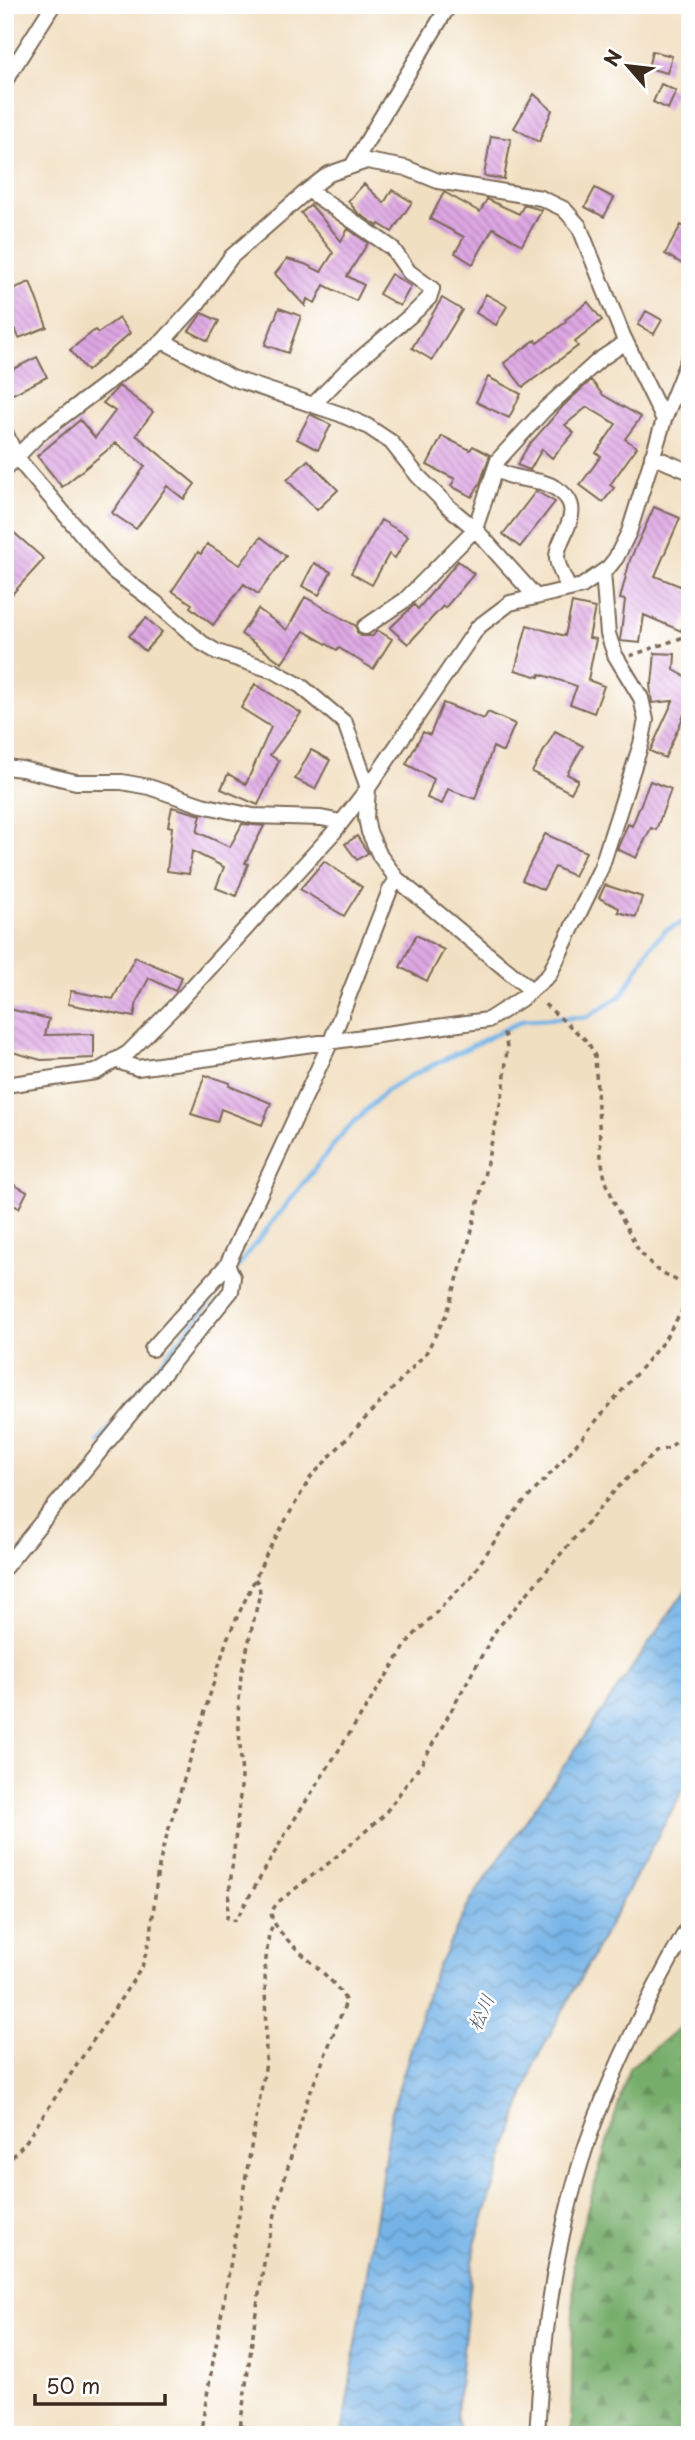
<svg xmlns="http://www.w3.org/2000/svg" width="695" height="2440" font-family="'Playpen Sans','Klee One',sans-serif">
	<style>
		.forest { fill: url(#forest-firs); stroke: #586c44; stroke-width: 2 }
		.water { fill: url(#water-waves); stroke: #586e82; stroke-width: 2 }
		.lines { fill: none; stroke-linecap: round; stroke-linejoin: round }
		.stream { stroke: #74b3e7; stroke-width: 5 }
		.building { fill: url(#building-back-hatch) }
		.minor-casing { stroke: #7b6957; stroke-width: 18 }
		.path { stroke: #7b6957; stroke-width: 3.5; stroke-dasharray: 5 5; stroke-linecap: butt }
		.minor { stroke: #fff; stroke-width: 14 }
		.labels { text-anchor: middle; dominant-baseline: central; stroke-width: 5; stroke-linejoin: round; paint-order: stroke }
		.water-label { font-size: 19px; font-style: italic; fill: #4f5a64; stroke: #fff }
	</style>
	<defs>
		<pattern id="forest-firs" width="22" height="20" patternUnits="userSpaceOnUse" patternTransform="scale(1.75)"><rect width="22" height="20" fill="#76ad6b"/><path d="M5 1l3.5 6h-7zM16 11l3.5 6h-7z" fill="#628d57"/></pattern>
		<pattern id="water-waves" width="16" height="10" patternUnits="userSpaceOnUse" patternTransform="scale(1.75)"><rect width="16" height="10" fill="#74b3e7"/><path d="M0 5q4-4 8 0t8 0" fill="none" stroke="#6092bb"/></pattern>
		<pattern id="building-back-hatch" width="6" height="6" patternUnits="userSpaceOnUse" patternTransform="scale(1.75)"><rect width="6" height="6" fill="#dea7e4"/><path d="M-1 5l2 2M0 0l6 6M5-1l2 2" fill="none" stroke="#b588b8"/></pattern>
	</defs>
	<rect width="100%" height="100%" fill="#fff"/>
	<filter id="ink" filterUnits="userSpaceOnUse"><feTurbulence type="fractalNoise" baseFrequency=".0143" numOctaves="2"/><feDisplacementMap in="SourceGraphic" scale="14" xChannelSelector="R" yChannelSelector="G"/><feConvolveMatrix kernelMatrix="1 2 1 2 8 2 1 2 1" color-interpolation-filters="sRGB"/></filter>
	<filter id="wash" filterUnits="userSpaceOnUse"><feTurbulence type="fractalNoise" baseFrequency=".00686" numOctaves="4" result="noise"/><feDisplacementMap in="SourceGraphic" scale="28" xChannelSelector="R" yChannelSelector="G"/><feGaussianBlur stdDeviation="1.57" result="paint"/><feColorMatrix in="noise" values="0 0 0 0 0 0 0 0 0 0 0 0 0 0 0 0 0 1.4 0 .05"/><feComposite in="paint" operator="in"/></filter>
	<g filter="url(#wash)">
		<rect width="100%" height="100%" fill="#f1dfc1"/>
		<!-- forest -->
		<path class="forest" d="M 690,2019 L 690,2435 L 571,2435 L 574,2255 L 629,2068 Z"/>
		<!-- water -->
		<path class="water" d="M 690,1584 L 690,1777 L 535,2062 L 475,2244 L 456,2413 L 461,2435 L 342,2435 L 392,2111 L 433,1976 L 471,1900 Z"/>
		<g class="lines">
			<!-- stream -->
			<path class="stream" d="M 99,1442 L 343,1133 L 386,1091 L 409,1077 L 524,1020 L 587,1017 L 622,995 L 651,946 L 666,930 L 690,919"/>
		</g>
		<g id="blocks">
			<!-- building -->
			<path class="building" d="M 652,51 L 672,56 L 667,73 L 648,68 Z
				M 661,84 L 676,91 L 668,109 L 653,102 Z
				M 534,94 L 552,110 L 539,142 L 514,128 Z
				M 491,136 L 511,139 L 504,179 L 484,176 Z
				M 364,184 L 384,203 L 392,190 L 412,202 L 392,232 L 379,224 L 378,226 L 358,213 L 348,201 Z
				M 595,188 L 614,198 L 604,217 L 585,207 Z
				M 444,192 L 480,212 L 487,199 L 519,214 L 524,205 L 542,210 L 522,245 L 493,228 L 473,264 L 455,253 L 464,237 L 430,219 Z
				M 311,205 L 341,241 L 348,229 L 368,243 L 347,276 L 364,285 L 356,301 L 324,285 L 315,303 L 307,299 L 305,306 L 275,274 L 287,259 L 305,264 L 321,272 L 333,253 L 301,213 Z
				M 681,225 L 690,231 L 690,268 L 665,254 Z
				M 391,274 L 411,286 L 400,306 L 379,294 Z
				M 30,282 L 47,327 L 19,338 L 15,329 L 5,333 L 5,292 Z
				M 486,294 L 507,306 L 496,325 L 476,313 Z
				M 442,298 L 462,310 L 432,360 L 412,348 Z
				M 588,302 L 602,320 L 575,342 L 578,346 L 523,387 L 504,363 L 535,340 L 537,343 L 566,322 L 565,320 Z
				M 279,308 L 301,316 L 288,353 L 265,345 Z
				M 646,311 L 662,320 L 654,334 L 638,325 Z
				M 202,313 L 219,321 L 208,341 L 189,331 Z
				M 119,318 L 130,333 L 87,371 L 70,350 L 95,330 L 98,333 Z
				M 37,357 L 47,377 L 11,395 L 5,384 L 5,373 Z
				M 488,377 L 521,394 L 509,418 L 476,402 Z
				M 591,380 L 603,395 L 641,417 L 625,439 L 637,447 L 610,485 L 614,488 L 603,502 L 580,485 L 601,456 L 596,453 L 616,424 L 587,407 L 565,425 L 574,433 L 552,458 L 542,449 L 530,470 L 517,465 L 528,446 L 564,405 Z
				M 119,386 L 153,412 L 136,435 L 195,484 L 184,499 L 167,486 L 136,529 L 112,513 L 145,466 L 116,443 L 62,487 L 37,456 L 80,420 L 95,438 L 115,411 L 103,403 Z
				M 310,414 L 331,425 L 318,450 L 297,439 Z
				M 442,436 L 470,450 L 473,446 L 490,455 L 480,483 L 472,497 L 451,486 L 455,479 L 427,465 Z
				M 308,460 L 338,490 L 317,510 L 287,480 Z
				M 536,491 L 555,502 L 520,547 L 503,534 Z
				M 654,507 L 680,518 L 655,576 L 690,590 L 690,611 L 681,631 L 644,615 L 640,643 L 620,641 L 625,600 L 620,599 L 630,560 Z
				M 381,520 L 408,536 L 395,558 L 389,554 L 372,585 L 351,573 Z
				M 11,530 L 44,559 L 5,602 L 5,537 Z
				M 261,537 L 286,556 L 258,594 L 244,584 L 213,625 L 190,607 L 192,604 L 172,591 L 198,552 L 201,554 L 207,544 L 240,565 Z
				M 458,561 L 474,574 L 445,608 L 443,606 L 408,644 L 390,628 L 414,605 L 418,609 Z
				M 314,563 L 331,572 L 319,595 L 302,586 Z
				M 305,597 L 356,626 L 357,632 L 361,636 L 373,636 L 377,630 L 392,639 L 373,669 L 339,648 L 337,650 L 304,631 L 282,663 L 241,634 L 258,609 L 287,630 Z
				M 572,603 L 595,608 L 589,638 L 596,639 L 588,680 L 604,686 L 594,713 L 570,704 L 577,686 L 540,674 L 539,677 L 515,670 L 527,625 L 565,636 Z
				M 146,618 L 162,632 L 145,651 L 129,636 Z
				M 655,653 L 675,654 L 674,670 L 690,679 L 690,718 L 684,715 L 665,758 L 650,751 L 673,701 L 652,703 L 650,684 L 652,684 Z
				M 255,684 L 301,713 L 270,755 L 279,761 L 258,805 L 221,789 L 228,774 L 246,784 L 271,727 L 241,708 Z
				M 443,703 L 484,719 L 488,712 L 515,724 L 503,752 L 493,747 L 475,799 L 448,789 L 442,804 L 427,798 L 434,779 L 406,764 L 423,732 L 430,735 Z
				M 555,731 L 583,746 L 567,774 L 578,780 L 571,793 L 532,772 Z
				M 311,750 L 330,760 L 315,789 L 295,779 Z
				M 650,781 L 671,789 L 656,830 L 651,828 L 636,858 L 617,849 L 628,824 L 632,826 Z
				M 172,807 L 201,815 L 197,832 L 230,847 L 242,824 L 264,826 L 245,863 L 248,864 L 236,896 L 216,888 L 224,867 L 192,851 L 189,874 L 167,871 L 172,827 L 168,826 Z
				M 545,834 L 586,852 L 574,876 L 555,867 L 543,890 L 522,880 Z
				M 357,836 L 368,853 L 357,860 L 345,844 Z
				M 324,861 L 362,887 L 344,916 L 300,889 Z
				M 605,885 L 642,897 L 636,917 L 618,912 L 619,908 L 599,898 Z
				M 416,935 L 444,950 L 427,981 L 400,967 Z
				M 135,957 L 182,977 L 175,991 L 149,978 L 137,1001 L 134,1017 L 68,1004 L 71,991 L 113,999 Z
				M 10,1009 L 49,1019 L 45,1035 L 94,1034 L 94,1058 L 41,1060 L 5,1050 L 5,1026 Z
				M 205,1075 L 230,1083 L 229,1086 L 271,1103 L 262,1125 L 221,1109 L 217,1122 L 191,1114 Z
				M 11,1183 L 27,1192 L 19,1208 L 5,1201 L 5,1194 Z"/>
		</g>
	</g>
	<g filter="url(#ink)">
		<use href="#blocks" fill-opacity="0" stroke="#7b6957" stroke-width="2"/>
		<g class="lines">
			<!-- minor casing -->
			<g class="minor-casing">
				<path id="minor" d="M 5,81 L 53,5
					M 352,166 L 449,5
					M 308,190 L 392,248 L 409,272 L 432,289 L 429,298 L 417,310 L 348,369 L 313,405
					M 163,341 L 232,378 L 340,414 L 367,426 L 391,442 L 418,476 L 450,508 L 475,529 L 535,596
					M 5,432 L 17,458 L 113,571 L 156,603 L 202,643 L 217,652 L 274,671 L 301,686 L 345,723 L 368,788 L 366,818 L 369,832 L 380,856 L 397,879 L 531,990
					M 652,456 L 690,472
					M 5,469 L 38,435 L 163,341 L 198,303 L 231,257 L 308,190 L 329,174 L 367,161 L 406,168 L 438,181 L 541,198 L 564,209 L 579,226 L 623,336 L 664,420
					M 495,469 C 501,472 508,476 515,477 C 530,481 544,480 557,489 C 590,510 556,536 557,558 C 558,569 565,579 569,589
					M 365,627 L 405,600 L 475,529 L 498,460 L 545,409 L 599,360 L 626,342
					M 5,767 L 22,769 L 76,782 L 122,782 L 149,787 L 202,805 L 253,816 L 321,818 L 341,822
					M 115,1060 L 137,1068 L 488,1020 L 521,999 L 549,975 L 601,868 L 641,744 L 646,720 L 641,698 L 615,655 L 608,634 L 603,572
					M 5,1085 L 96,1072 L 128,1053 L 174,1007 L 334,832 L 368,788 L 478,627 L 510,603 L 582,586 L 608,568 L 616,558 L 629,532 L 664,420 L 690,355
					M 152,1349 L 227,1265 L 331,1041 L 390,890 L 397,879
					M 5,1567 L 231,1291 L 233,1277 L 227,1265
					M 537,2435 C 542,2338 555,2239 586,2146 C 611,2072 651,1992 690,1924"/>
			</g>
			<!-- path -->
			<path class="path" d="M 630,656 L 681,638 L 690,637
				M 255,1579 L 259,1584 L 260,1593 L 241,1675 L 238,1713 L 242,1778 L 228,1904 L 227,1918 L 229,1921 L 236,1920 L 241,1911 L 287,1831 L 410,1639 L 470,1578 L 513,1514 L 563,1460 L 663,1342 L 689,1299 L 688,1290 L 683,1284 L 656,1269 L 639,1251 L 616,1207 L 605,1179 L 601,1158 L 595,1056 L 588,1042 L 542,1002
				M 5,2164 L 25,2143 L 142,1967 L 151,1935 L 157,1876 L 163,1848 L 227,1639 L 268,1551 L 310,1478 L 426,1353 L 447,1313 L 471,1234 L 504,1087 L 507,1047 L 503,1028
				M 200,2435 L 266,2063 L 265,1967 L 269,1933 L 274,1923
				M 239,2435 L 256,2312 L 266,2251 L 279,2198 L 307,2101 L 346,2002 C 334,1972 273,1940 271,1912 L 278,1902 L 330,1862 L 383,1816 L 422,1763 L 496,1630 L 617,1488 L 657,1451 L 669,1448 L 690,1430"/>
			<!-- minor -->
			<use href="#minor" class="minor"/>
		</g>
	</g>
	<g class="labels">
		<!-- water labels -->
		<g class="water-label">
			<text transform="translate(480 2012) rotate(-66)">松川</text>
		</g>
	</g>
	<!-- margin -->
	<rect width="695" height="2440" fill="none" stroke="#fff" stroke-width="28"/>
	<!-- north arrow -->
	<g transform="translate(628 66) rotate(298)" stroke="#ffffff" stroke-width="5" paint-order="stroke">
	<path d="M0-5L12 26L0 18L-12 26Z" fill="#3b2a1e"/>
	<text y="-10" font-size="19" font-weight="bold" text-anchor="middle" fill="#3b2a1e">N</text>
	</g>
	<!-- scale -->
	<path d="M35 2394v10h130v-10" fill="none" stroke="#3b2a1e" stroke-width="3.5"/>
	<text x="46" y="2394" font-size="21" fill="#3b2a1e" stroke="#ffffff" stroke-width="5" paint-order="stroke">50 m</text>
</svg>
